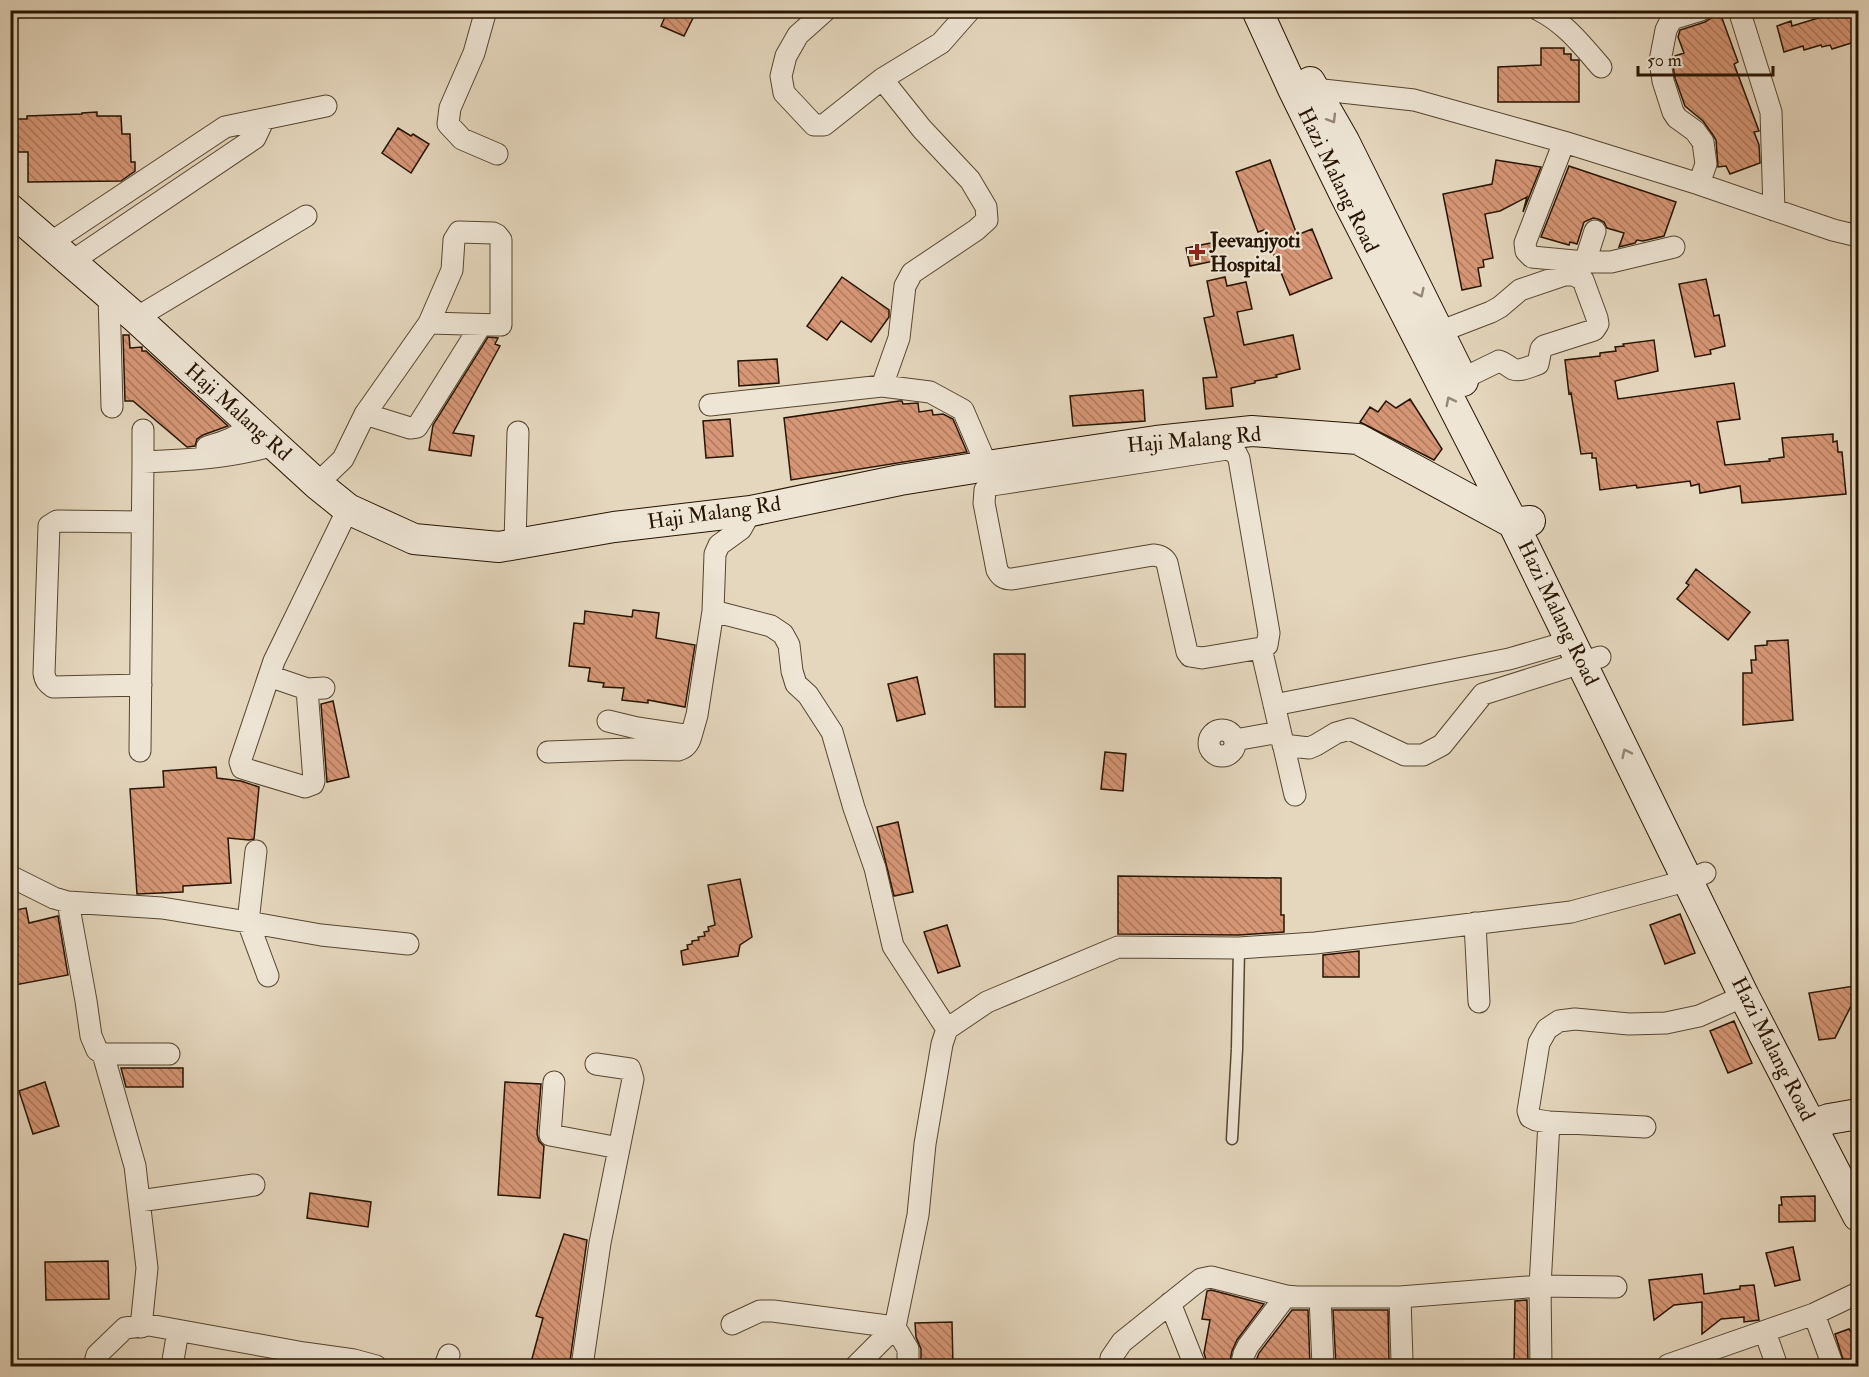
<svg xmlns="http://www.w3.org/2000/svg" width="1869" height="1377" font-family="'IM FELL Double Pica',serif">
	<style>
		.building { fill: url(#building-back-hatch); stroke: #271400; stroke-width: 1.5 }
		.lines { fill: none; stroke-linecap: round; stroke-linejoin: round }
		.lane-casing { stroke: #564530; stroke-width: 13 }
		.street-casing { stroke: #564530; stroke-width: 23 }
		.secondary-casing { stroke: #271400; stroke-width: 32 }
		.lane { stroke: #eee5d5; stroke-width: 10 }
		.street { stroke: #eee5d5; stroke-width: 21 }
		.secondary { stroke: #eee5d5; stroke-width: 30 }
		.oneway { stroke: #948775 }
		.poi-dot { fill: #8f2418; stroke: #eee5d5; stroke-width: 2 }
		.labels { text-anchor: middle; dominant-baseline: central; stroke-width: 4.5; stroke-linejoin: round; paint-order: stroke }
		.street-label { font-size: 21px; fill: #271400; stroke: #eee5d5 }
		.poi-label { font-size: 21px; font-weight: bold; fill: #271400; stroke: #eee5d5; text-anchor: start }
	</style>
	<defs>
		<pattern id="building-back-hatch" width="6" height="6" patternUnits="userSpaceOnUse" patternTransform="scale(1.5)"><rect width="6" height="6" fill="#d79777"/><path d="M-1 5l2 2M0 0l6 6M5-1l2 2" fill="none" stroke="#ae7a5f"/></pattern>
	</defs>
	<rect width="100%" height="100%" fill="#e5d7be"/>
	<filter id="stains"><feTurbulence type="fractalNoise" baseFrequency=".00333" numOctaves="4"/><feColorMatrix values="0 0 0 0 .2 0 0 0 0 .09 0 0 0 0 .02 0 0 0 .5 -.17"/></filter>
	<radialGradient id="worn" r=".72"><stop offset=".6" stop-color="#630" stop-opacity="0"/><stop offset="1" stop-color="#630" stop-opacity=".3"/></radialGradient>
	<!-- building -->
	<path class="building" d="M 668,10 L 697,10 L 684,36 L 661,26 Z
		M 1719,10 L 1738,62 L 1734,64 L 1759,131 L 1754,132 L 1759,145 L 1760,163 L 1730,174 L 1726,166 L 1718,167 L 1716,140 L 1713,135 L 1703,121 L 1685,106 L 1675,78 L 1673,65 L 1678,63 L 1675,56 L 1684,53 L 1678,37 L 1680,30 L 1705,22 L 1711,18 L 1713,12 Z
		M 1836,10 L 1858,10 L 1858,41 L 1832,49 L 1830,45 L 1822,47 L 1821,45 L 1804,50 L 1803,46 L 1784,52 L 1777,26 L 1791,21 L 1792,26 L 1825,16 L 1824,14 Z
		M 1541,48 L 1564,48 L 1564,54 L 1571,54 L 1571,60 L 1579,60 L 1579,102 L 1498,102 L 1498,67 L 1541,65 Z
		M 97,112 L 97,116 L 121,116 L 122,134 L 130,134 L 131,162 L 135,162 L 135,171 L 121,181 L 28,182 L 28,152 L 18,152 L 17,119 L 27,119 L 27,116 L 82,114 L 82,113 Z
		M 398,128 L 411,136 L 413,134 L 429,144 L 411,173 L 382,153 Z
		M 1270,160 L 1297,235 L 1312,229 L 1332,278 L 1290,295 L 1264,230 L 1258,232 L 1236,172 Z
		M 1496,160 L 1541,167 L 1523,212 L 1527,197 L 1500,211 L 1485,214 L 1493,258 L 1483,260 L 1484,267 L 1478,268 L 1481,286 L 1462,290 L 1443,194 L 1492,184 Z
		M 1569,166 L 1676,202 L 1664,236 L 1643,241 L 1637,240 L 1635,243 L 1619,247 L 1624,233 L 1607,228 L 1604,222 L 1598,219 L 1593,218 L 1584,222 L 1577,244 L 1570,242 L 1569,245 L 1541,237 Z
		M 1211,243 L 1214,261 L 1190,266 L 1186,248 Z
		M 842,277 L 889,310 L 889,317 L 871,342 L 841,321 L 827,340 L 807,326 Z
		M 1225,277 L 1227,286 L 1246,282 L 1252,309 L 1237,312 L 1244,345 L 1293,335 L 1300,369 L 1276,375 L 1277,377 L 1255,381 L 1255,383 L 1231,388 L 1233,406 L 1206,409 L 1203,378 L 1217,377 L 1204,318 L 1214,316 L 1207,281 Z
		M 1706,279 L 1714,316 L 1719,315 L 1725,346 L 1710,350 L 1711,354 L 1695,357 L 1679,284 Z
		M 123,335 L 129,335 L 130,348 L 142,347 L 142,351 L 146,351 L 228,426 L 203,435 L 197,439 L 195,446 L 187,447 L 133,401 L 125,401 Z
		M 488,337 L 498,338 L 495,344 L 500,346 L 453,433 L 474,436 L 471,456 L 429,450 L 433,425 Z
		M 1654,340 L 1658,371 L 1615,381 L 1618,399 L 1734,383 L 1740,419 L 1717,422 L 1725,465 L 1770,461 L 1769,459 L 1784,457 L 1782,438 L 1833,434 L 1833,442 L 1837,441 L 1838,452 L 1842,452 L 1846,494 L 1742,503 L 1740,486 L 1700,493 L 1699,484 L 1691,486 L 1690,481 L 1637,488 L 1636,485 L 1600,490 L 1596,458 L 1592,458 L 1592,453 L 1581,454 L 1571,393 L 1569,394 L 1565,360 L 1600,356 L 1600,353 L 1616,351 L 1615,347 L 1624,346 L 1623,344 Z
		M 777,359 L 779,383 L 739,386 L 738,361 Z
		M 1143,390 L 1145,421 L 1073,426 L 1070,396 Z
		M 1410,399 L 1442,449 L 1434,460 L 1360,422 L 1370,407 L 1378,412 L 1386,401 L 1396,408 Z
		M 899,401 L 902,401 L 903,404 L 918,403 L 919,412 L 932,410 L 933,415 L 943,414 L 953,419 L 967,452 L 791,480 L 784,418 Z
		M 730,419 L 733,456 L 706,458 L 703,421 Z
		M 1696,569 L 1750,612 L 1728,640 L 1677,599 L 1689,585 L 1686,583 Z
		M 633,610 L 659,613 L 656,638 L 695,645 L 685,707 L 648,700 L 648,703 L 622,700 L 624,688 L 603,687 L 604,683 L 588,681 L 590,668 L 569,666 L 574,623 L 584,624 L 585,611 L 632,617 Z
		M 1788,640 L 1793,720 L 1743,725 L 1743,673 L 1752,673 L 1751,660 L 1756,660 L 1755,646 L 1767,645 L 1767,641 Z
		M 994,654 L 1025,654 L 1025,707 L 995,707 Z
		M 917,677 L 925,714 L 897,721 L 888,684 Z
		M 333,701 L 349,777 L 327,782 L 321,704 Z
		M 1105,752 L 1126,754 L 1123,791 L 1101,789 Z
		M 216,767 L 217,778 L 241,781 L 259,787 L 254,839 L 249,840 L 228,838 L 231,883 L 183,886 L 183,892 L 137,894 L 130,789 L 164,787 L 163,771 Z
		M 898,822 L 913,892 L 894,896 L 877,827 Z
		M 1118,876 L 1281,878 L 1281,915 L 1284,915 L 1284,932 L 1239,935 L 1118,934 Z
		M 740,879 L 752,937 L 740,945 L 738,956 L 683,965 L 681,951 L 688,949 L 687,945 L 692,944 L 692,941 L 699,940 L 698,937 L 705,936 L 704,932 L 709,931 L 708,927 L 715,925 L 708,885 Z
		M 26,908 L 29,923 L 58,916 L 68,975 L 15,985 L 10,963 L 10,911 Z
		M 1680,914 L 1695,953 L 1665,964 L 1650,925 Z
		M 947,925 L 960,966 L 938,973 L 924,932 Z
		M 1359,951 L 1359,977 L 1323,977 L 1323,955 Z
		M 1854,986 L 1855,998 L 1835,1038 L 1819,1040 L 1809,993 Z
		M 1734,1021 L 1752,1063 L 1728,1073 L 1710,1031 Z
		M 121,1068 L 183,1068 L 183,1087 L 126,1087 Z
		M 45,1082 L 59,1126 L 33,1134 L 19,1091 Z
		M 505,1082 L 541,1084 L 537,1134 L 539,1141 L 544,1146 L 540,1198 L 498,1195 Z
		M 310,1193 L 371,1202 L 368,1227 L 307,1218 Z
		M 1815,1196 L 1815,1221 L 1779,1222 L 1779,1205 L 1782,1205 L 1781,1197 Z
		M 564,1234 L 587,1240 L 570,1361 L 568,1366 L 530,1366 L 543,1318 L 536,1316 Z
		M 1793,1247 L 1800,1280 L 1775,1286 L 1766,1253 Z
		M 108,1261 L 109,1299 L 46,1300 L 45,1262 Z
		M 1702,1274 L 1704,1294 L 1740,1289 L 1740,1286 L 1754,1285 L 1759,1320 L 1744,1322 L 1744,1317 L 1721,1319 L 1702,1334 L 1702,1302 L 1674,1305 L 1654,1320 L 1649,1280 Z
		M 1211,1290 L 1264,1304 L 1237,1340 L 1232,1351 L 1229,1366 L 1208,1366 L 1204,1353 L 1210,1320 L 1202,1319 L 1207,1291 Z
		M 1527,1300 L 1528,1366 L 1514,1366 L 1515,1301 Z
		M 1292,1310 L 1308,1310 L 1310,1366 L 1254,1366 L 1259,1353 Z
		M 1333,1310 L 1388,1310 L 1389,1362 L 1349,1363 L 1349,1366 L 1336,1366 Z
		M 952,1322 L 953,1366 L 921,1366 L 921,1349 L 916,1337 L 915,1323 Z
		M 1849,1329 L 1858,1342 L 1858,1366 L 1845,1366 L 1835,1334 Z"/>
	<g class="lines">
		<!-- lane casing -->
		<g class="lane-casing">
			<path id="lane" d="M 1232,1139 L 1237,1049 L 1239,948"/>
		</g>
		<!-- street casing -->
		<g class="street-casing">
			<path id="street" d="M 486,10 L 474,53 L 450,108 L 448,124 L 462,139 L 497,154
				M 826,10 L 798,35 L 786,56 L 781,76 L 784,93 L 814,125 L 824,125 L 882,79
				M 970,10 L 941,43 L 882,79 L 922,129 L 970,180 L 986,207 L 987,220 L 976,230 L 912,273 L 905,286 L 899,338 L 882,386 L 930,392 L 963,410 L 987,466
				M 1539,10 C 1565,23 1582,45 1601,67
				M 1739,10 L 1771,112 L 1774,210
				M 1304,90 L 1314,89 L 1414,100 L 1564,142 L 1699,184 L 1833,230 L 1858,236
				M 1564,142 L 1525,243 L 1526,251 L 1532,257 L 1585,262 L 1611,262 L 1674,247
				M 1699,184 L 1706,164 L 1703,142 L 1695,131 L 1677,118 L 1673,112 L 1663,81 L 1660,61 L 1666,30 L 1671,20 L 1675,18 L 1701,10
				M 50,243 L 225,127 L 326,106
				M 71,262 L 255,138 L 264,119
				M 1585,262 L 1595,231
				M 109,295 L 112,407
				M 136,318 L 306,216
				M 1439,332 L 1491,312 L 1500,307 L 1520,290 L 1564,275 L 1574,275 L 1583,280 L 1597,318 L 1598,324 L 1594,330 L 1544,346 L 1541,349 L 1538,364 C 1531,366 1520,372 1513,369 C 1507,366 1506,363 1499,361 L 1462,379
				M 710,405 L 882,386
				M 365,414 L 410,428 L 417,427 L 481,325
				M 143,430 L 143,462 C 188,460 231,458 274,445
				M 207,447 C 224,442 238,438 251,424
				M 1227,449 L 1236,453 L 1239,459 L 1269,633 L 1267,645 L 1261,648 L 1202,658 L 1190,656 L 1187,652 L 1167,563 C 1164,557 1160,556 1153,555 L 1012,579 C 1004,579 1001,577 997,570 L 984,503 L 985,490 L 992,485 Z
				M 317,484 L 343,459 L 365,414 L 429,323 L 452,270 L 454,240 L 459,232 L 493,233 L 497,235 L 501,240 L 501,325 L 429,323
				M 515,543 L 518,432
				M 713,611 L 771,626 L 783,634 L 789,645 L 792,671 L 796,684 L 808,695 L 832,732 L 854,808 L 875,868 L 893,946 L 947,1029
				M 1261,648 L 1295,795
				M 269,676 L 307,689 L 324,688
				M 141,685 L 53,687 C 47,683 45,680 44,673 L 49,526 L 57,521 L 142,522
				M 307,689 L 314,781 L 313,784 L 305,787 L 242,768 L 240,762 L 274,661 L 348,509
				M 1274,705 L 1509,659 L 1571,641
				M 608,721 L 637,728 L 691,736 L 697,715 L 713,611 L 715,554 L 719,545 L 741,529 L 751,511
				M1209 743a13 13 0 1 1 26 0a13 13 0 1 1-26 0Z
				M 1235,740 L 1280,732
				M 1283,745 L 1309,748 L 1316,745 L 1336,733 L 1350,729 L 1405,755 L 1423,755 L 1442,745 L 1483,694 L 1600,657
				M 140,751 L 143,462
				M 548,752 L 631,749 L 678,750 C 686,748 689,744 691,736
				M 256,851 L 248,922 L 321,935 L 408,944
				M 10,876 L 54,898 L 68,902 L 162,908 L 248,922 L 268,976
				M 68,902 L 86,1001 L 91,1036 L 97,1050 L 103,1054 L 169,1054
				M 1475,923 L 1479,1002
				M 103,1054 L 135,1166 L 147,1268 L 141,1327
				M 554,1082 L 550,1135 L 619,1148
				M 1645,1127 L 1549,1122 L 1536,1120 L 1530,1117 L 1528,1111 L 1539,1043 L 1547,1029 L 1559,1021 L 1575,1019 L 1629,1024 L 1666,1023 L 1699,1016 L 1744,996
				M 139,1201 L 254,1185
				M 1320,1297 L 1323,1366
				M 1400,1297 L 1402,1361
				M 1170,1303 L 1195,1366
				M 1814,1314 L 1833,1366
				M 732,1324 L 760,1311 L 773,1311 L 895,1327 L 908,1349 L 908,1366
				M 1765,1332 L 1777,1366
				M 1668,1365 L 1814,1314 L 1858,1293
				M 94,1366 L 97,1355 L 125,1328 L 149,1325 L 304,1353 L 354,1360 L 376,1366
				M 172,1366 L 178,1331
				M 445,1366 L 449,1355
				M 582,1366 L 600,1243 L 633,1079 L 630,1069 L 596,1064
				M 856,1366 L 895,1327 L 918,1215 L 925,1144 L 942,1044 L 947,1029 L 987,1002 L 1118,947 L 1239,948 L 1315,943 L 1571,912 L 1689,880 L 1705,873
				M 1110,1366 L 1111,1358 L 1122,1342 L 1193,1285 L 1201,1279 L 1211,1277 L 1286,1296 L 1297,1297 L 1400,1297 L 1540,1286 L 1616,1287
				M 1241,1366 L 1244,1354 L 1248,1346 L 1286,1296
				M 1541,1366 L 1540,1286 L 1549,1122"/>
		</g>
		<!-- secondary casing -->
		<g class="secondary-casing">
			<path id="secondary" d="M 1257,10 L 1294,91 L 1346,197 L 1513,523 L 1744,996 L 1858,1216
				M 1310,82 L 1344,141 L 1463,381
				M 10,209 L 136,318 L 317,484 L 348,509 L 414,539 L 499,547 L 614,527 L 751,511 L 900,480 L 987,466 L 1156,441 L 1252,431 L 1358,439 L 1513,523 L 1530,521
				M 1812,1125 L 1829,1119 L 1858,1114"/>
		</g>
		<!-- lane -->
		<use href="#lane" class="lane"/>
		<!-- street -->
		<use href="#street" class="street"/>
		<!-- secondary -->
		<use href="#secondary" class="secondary"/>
	</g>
	<!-- one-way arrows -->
	<defs><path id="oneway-chevron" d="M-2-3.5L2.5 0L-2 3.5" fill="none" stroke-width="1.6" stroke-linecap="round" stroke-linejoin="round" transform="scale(1.5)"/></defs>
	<g class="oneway">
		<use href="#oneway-chevron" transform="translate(1332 119) rotate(59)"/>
		<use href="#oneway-chevron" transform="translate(1420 293) rotate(64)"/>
		<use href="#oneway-chevron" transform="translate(1450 401) rotate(-117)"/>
		<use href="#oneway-chevron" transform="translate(1626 753) rotate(-116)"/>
	</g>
	<!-- markers -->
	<path class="poi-dot" d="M1194 243h6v6h6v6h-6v6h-6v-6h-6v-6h6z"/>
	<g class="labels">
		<!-- street labels -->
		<g class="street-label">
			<text transform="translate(1338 180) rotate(64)">Hazi Malang Road</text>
			<text transform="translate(238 412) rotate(42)">Haji Malang Rd</text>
			<text transform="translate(1194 440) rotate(-5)">Haji Malang Rd</text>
			<text transform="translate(714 513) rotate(-8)">Haji Malang Rd</text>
			<text transform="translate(1558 613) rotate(64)">Hazi Malang Road</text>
			<text transform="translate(1773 1049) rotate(63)">Hazi Malang Road</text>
		</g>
		<!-- poi labels -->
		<g class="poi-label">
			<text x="1210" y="240">Jeevanjyoti<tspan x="1210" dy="24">Hospital</tspan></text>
		</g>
	</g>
	<!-- margin -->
	<rect width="1869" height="1377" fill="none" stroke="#e5d7be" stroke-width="36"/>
	<rect x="12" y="12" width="1845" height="1353" fill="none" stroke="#271400" stroke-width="3"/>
	<rect x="18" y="18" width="1833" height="1341" fill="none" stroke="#271400" stroke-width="1.5"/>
	<!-- scale -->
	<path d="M1638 66v9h135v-9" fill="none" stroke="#271400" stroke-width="3"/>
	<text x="1647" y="66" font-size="18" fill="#271400" stroke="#eee5d5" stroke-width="4.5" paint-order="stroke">50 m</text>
	<rect width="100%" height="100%" filter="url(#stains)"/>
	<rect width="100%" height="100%" fill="url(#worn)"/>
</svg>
